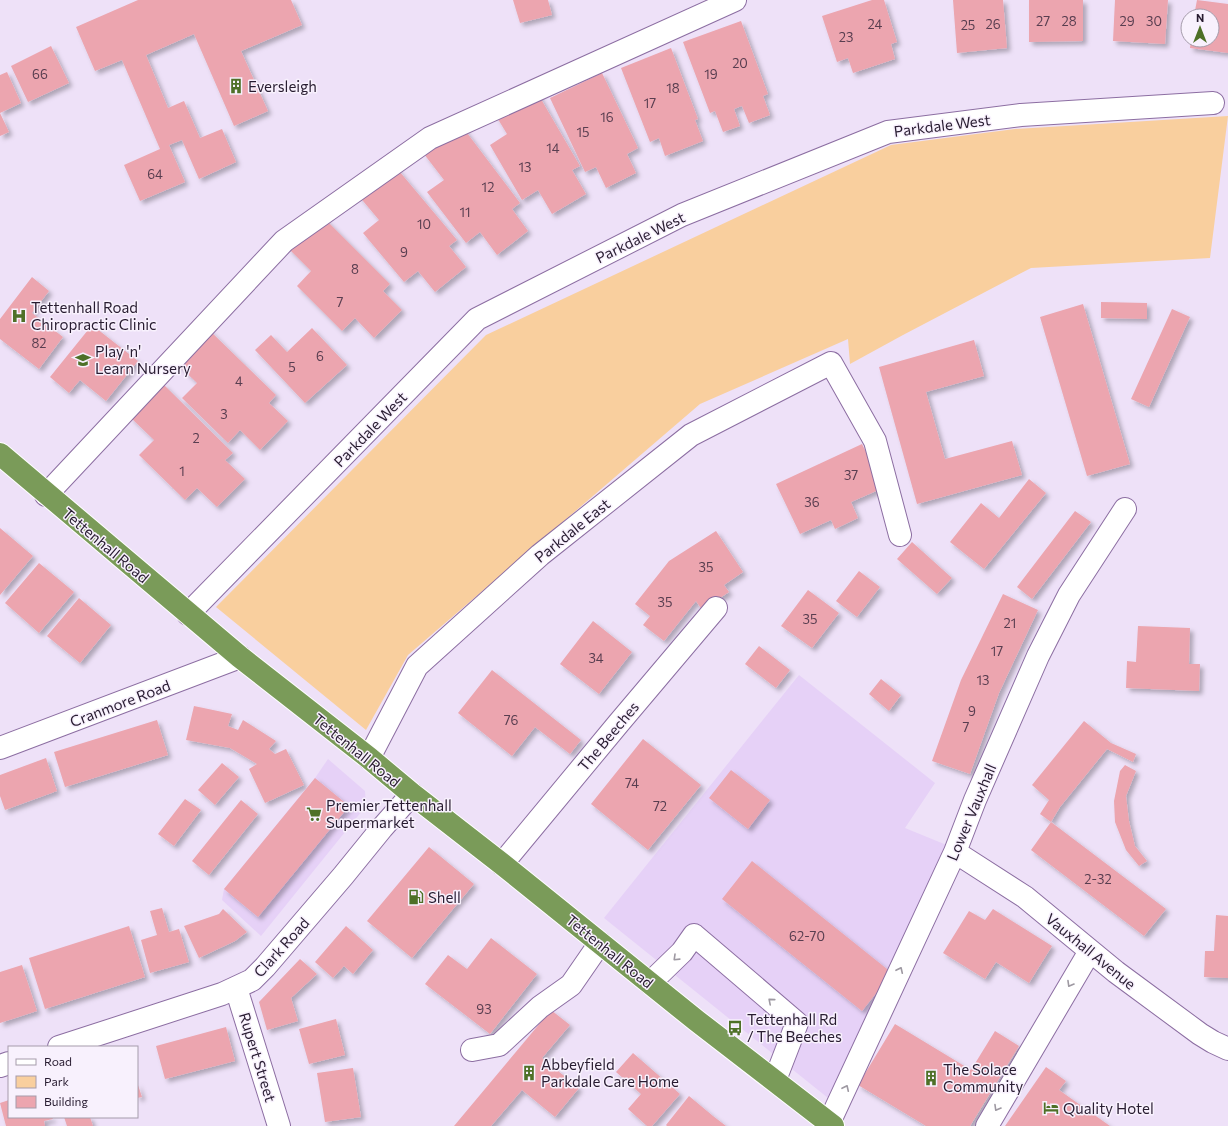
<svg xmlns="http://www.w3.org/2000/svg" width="1228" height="1126" font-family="Commissioner,sans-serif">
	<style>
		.built { fill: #e6d1f7 }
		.green { fill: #f9cf9e }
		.building { fill: #eca5af; filter: url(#shadow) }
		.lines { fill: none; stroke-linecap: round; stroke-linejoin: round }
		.minor-casing { stroke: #8c6ea2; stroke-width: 24 }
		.highway-casing { stroke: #fff; stroke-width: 24 }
		.minor { stroke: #fff; stroke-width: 22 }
		.highway { stroke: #7a9b59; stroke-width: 22 }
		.oneway { stroke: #9e99a2 }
		.labels { text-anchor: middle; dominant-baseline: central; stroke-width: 3; stroke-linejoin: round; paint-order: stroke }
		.number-label { font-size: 13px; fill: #593e50 }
		.poi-label { font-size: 15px; fill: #281c31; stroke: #f8f1fd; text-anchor: start }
		.street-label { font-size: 15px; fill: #281c31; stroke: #f8f1fd }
	</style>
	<defs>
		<filter id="shadow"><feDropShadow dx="3.5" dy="3.5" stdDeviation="2" flood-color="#0004"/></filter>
	</defs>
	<rect width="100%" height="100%" fill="#eee1f8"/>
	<!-- built -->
	<path class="built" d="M 799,675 L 935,783 L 905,828 L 949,846 L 833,1102 L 604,918 Z
		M 328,759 L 365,791 L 366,806 L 261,936 L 222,900 L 224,889 L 315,778 Z"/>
	<!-- green -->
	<path class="green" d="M 1228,116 L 1210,258 L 1031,268 L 903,335 L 850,364 L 848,339 L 700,404 L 408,655 L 366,730 L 216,607 L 486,335 L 891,145 L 1015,129 Z"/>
	<!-- building -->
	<path class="building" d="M 138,0 L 291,0 L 302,25 L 241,51 L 268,111 L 234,126 L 194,34 L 146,55 L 168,108 L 184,101 L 200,138 L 222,129 L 236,162 L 199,179 L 182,140 L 169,145 L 185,182 L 140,201 L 124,165 L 160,149 L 122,60 L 95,71 L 76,27 Z
		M 513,0 L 548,0 L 552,15 L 520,23 Z
		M 872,0 L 884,0 L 897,42 L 891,44 L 895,59 L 853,73 L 848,58 L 837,62 L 822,16 Z
		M 953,0 L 1003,0 L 1007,48 L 957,53 Z
		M 1029,0 L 1083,0 L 1083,41 L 1029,42 Z
		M 1115,0 L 1168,0 L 1165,44 L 1113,41 Z
		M 1197,0 L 1228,4 L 1228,53 L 1190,48 L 1191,40 L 1212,40 L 1212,16 L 1194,16 Z
		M 741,21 L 768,94 L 763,96 L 770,115 L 749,123 L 742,106 L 739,107 L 734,109 L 740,126 L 723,132 L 715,111 L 710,113 L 683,42 Z
		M 51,46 L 69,83 L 28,102 L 11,66 Z
		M 671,48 L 698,119 L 695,120 L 703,141 L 665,156 L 659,138 L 650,142 L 621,68 Z
		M 7,72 L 21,103 L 0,113 L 9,132 L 0,136 L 0,75 Z
		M 602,73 L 638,148 L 627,154 L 636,173 L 606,188 L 596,167 L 585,172 L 550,98 Z
		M 531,82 L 580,166 L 572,170 L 586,194 L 552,214 L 538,190 L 522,200 L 490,145 L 507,134 L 490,106 Z
		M 461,125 L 520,203 L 512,209 L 528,231 L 497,255 L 480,232 L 466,243 L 427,192 L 444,180 L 424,154 Z
		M 394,165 L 457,240 L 449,246 L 466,267 L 435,292 L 418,271 L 404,282 L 363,233 L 379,220 L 358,195 Z
		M 321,215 L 390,284 L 383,291 L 402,310 L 374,338 L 355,318 L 342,331 L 297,286 L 311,271 L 288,248 Z
		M 32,277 L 49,291 L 32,313 L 63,337 L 39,369 L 0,339 L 0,319 Z
		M 1101,302 L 1147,303 L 1147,319 L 1101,318 Z
		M 1083,304 L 1130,464 L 1087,476 L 1040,317 Z
		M 1172,309 L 1190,317 L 1149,407 L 1131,399 Z
		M 92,325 L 138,361 L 106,401 L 80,380 L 69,393 L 50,377 Z
		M 206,327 L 276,395 L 269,403 L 288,421 L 260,450 L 240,430 L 228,443 L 182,398 L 197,383 L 173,360 Z
		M 312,328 L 347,365 L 305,403 L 255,350 L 271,335 L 287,352 Z
		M 974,340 L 984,376 L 926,392 L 945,459 L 1012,441 L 1022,475 L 917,504 L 879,367 Z
		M 163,384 L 233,453 L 225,460 L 245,479 L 217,507 L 197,488 L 185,500 L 139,455 L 154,440 L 130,417 Z
		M 862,444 L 883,488 L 851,502 L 858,518 L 835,529 L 831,520 L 800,534 L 776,484 Z
		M 1029,479 L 1046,493 L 984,569 L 950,542 L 981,503 L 999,518 Z
		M 1075,511 L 1091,522 L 1032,599 L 1017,587 Z
		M 0,528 L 33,556 L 0,595 Z
		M 716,531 L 743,572 L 724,585 L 729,592 L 702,610 L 696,601 L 664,641 L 643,625 L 650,616 L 635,604 L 669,561 Z
		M 912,542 L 952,578 L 937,594 L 897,559 Z
		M 39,563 L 74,592 L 39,633 L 5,603 Z
		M 859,571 L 880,587 L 857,617 L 836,601 Z
		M 808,590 L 839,613 L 812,648 L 781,626 Z
		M 1003,594 L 1038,610 L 999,693 L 970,774 L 932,761 L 961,680 Z
		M 79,598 L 111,625 L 80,663 L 47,636 Z
		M 593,621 L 632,652 L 599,694 L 560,664 Z
		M 1138,626 L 1190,628 L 1189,664 L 1200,664 L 1199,691 L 1126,688 L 1127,661 L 1136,662 Z
		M 759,646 L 790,670 L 776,688 L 745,664 Z
		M 492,670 L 581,740 L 570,754 L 535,727 L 512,756 L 458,713 Z
		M 881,679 L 901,695 L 889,711 L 869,694 Z
		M 194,706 L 232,714 L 228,726 L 238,730 L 243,720 L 276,741 L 269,749 L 275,754 L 286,749 L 304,785 L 265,803 L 249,769 L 257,764 L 230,748 L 186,740 Z
		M 157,720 L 168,755 L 65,787 L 54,752 Z
		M 1084,721 L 1111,743 L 1136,754 L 1133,762 L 1107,749 L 1060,807 L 1051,822 L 1040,814 L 1049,800 L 1032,785 Z
		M 643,739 L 701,785 L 648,850 L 591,804 Z
		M 46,758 L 57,791 L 5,810 L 0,796 L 0,775 Z
		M 222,763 L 239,777 L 215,805 L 198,790 Z
		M 1125,765 L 1136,771 L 1126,796 L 1129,821 L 1135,846 L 1147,861 L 1139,866 L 1126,850 L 1115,822 L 1114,801 L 1120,771 Z
		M 731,770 L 770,800 L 748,829 L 709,798 Z
		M 315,778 L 349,806 L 258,917 L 224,889 Z
		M 185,799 L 201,810 L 174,846 L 158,834 Z
		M 241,800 L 258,814 L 209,875 L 192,861 Z
		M 1051,822 L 1166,909 L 1144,936 L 1031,850 Z
		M 429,847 L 474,884 L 412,958 L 367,921 Z
		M 752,861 L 892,973 L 862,1011 L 722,899 Z
		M 162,908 L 169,932 L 179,929 L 189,962 L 150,973 L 141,940 L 157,935 L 150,911 Z
		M 223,909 L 247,932 L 235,941 L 199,958 L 184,926 L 219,914 Z
		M 993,909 L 1052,946 L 1029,983 L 996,962 L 985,979 L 943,953 L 969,911 L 985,920 Z
		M 1216,915 L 1228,916 L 1228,978 L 1204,977 L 1205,951 L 1214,951 Z
		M 129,926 L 145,977 L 45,1009 L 29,958 Z
		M 346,926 L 373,950 L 353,974 L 344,966 L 333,978 L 315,962 Z
		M 491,938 L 537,974 L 490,1034 L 425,984 L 448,955 L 467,969 Z
		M 300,959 L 317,974 L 291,998 L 298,1021 L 267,1030 L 259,1002 Z
		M 22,965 L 37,1011 L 0,1023 L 0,972 Z
		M 551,1010 L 570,1025 L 542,1058 L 579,1088 L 555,1117 L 522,1090 L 491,1126 L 454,1126 Z
		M 336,1019 L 345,1055 L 309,1064 L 299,1029 Z
		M 895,1024 L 971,1070 L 995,1031 L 1019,1046 L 970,1126 L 926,1126 L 858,1085 Z
		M 226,1027 L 235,1061 L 165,1079 L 156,1046 Z
		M 633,1053 L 680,1094 L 652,1126 L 647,1126 L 628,1109 L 641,1094 L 616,1072 Z
		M 1046,1067 L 1066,1081 L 1059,1090 L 1110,1126 L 1005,1126 Z
		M 353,1068 L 361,1117 L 325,1122 L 317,1073 Z
		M 137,1082 L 142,1097 L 137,1098 Z
		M 689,1096 L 713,1116 L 726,1126 L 667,1126 L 666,1125 Z
		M 9,1100 L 9,1117 L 52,1117 L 53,1119 L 44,1121 L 45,1126 L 6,1126 L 0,1103 Z
		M 64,1117 L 90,1117 L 93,1126 L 67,1126 Z"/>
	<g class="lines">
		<!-- minor casing -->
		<g class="minor-casing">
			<path id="minor" d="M 46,495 L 284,241 L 430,138 L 735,0
				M 188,614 L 477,319 L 682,215 L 888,132 L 1021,115 L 1213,103
				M 0,748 L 240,657
				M 369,758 L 417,666 L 540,555 L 691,435 L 831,363 L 875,441 L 900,535
				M 955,852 L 1025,897 L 1116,972 L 1200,1034 L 1213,1042 L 1228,1049
				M 502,864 L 618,724 L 716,608
				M 650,983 L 682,952 L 694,935 L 797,1023 L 775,1080
				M 236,988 L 279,1126
				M 59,1047 L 222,994 L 252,980 L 265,967 L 343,876 L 382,828 L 412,794
				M 472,1050 L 499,1045 L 540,1007 L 571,985 L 600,943
				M 0,1066 L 9,1063
				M 829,1123 L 955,852 L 975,800 L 1038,656 L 1069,595 L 1125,509
				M 987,1126 L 1090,951"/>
		</g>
		<!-- highway casing -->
		<g class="highway-casing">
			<path id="highway" d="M 0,454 L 240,657 L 369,758 L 412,794 L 502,864 L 697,1021 L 833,1126"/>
		</g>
		<!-- minor -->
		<use href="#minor" class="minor"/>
		<!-- highway -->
		<use href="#highway" class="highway"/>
	</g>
	<!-- one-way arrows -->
	<defs><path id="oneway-chevron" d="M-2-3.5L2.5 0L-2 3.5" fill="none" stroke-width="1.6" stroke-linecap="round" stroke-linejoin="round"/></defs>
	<g class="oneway">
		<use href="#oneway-chevron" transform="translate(676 958) rotate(136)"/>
		<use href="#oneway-chevron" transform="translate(900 970) rotate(-65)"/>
		<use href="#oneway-chevron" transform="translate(1070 984) rotate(120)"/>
		<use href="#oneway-chevron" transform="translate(771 1001) rotate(-139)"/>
		<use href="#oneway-chevron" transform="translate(846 1088) rotate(-65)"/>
		<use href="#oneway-chevron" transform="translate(997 1108) rotate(120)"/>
	</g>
	<!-- icons -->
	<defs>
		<g id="building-bare" transform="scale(1.2)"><path d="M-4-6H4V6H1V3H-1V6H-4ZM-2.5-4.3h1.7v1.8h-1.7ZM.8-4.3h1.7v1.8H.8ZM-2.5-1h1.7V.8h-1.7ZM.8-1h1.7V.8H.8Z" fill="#4e7027" stroke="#f8f1fd" stroke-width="2.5" paint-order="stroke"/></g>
		<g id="hospital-bare" transform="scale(1.2)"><path d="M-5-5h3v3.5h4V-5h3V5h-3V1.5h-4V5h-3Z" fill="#4e7027" stroke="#f8f1fd" stroke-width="2.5" paint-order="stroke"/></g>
		<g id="school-bare" transform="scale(1.2)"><path d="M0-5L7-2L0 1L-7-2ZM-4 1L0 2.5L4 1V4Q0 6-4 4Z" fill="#4e7027" stroke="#f8f1fd" stroke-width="2.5" paint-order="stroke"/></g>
		<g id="supermarket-bare" transform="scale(1.2)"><path d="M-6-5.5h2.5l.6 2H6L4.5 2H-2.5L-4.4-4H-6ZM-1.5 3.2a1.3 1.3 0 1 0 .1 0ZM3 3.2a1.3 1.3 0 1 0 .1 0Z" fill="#4e7027" stroke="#f8f1fd" stroke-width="2.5" paint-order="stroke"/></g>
		<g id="fuel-bare" transform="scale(1.2)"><path d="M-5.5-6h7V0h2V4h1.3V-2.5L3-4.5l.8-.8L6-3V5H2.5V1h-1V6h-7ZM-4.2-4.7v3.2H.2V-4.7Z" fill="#4e7027" stroke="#f8f1fd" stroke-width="2.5" paint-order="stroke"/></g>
		<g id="bus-bare" transform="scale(1.2)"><path d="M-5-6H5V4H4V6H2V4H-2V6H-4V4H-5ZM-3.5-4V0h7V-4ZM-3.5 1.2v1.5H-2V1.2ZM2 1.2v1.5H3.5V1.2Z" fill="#4e7027" stroke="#f8f1fd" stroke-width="2.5" paint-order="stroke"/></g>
		<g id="hotel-bare" transform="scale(1.2)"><path d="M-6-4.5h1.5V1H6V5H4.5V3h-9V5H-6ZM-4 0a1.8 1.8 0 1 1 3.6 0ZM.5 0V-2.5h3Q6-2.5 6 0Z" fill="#4e7027" stroke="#f8f1fd" stroke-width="2.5" paint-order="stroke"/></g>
	</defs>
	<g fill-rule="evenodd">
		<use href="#building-bare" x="236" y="86"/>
		<use href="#hospital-bare" x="19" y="316"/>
		<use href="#school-bare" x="83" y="360"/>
		<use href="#supermarket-bare" x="314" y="814"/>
		<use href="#fuel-bare" x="416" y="897"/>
		<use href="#bus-bare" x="735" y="1028"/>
		<use href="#building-bare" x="529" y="1073"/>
		<use href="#building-bare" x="931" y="1078"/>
		<use href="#hotel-bare" x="1051" y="1108"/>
	</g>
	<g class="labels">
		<!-- number labels -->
		<g class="number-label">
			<text x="1043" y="21">27</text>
			<text x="1069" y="21">28</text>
			<text x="1127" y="21">29</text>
			<text x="1154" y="21">30</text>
			<text x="875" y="24">24</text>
			<text x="993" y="24">26</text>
			<text x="968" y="25">25</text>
			<text x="846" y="37">23</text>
			<text x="740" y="63">20</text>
			<text x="40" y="74">66</text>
			<text x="711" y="74">19</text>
			<text x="673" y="88">18</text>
			<text x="650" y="103">17</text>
			<text x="607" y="117">16</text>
			<text x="583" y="132">15</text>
			<text x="553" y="148">14</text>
			<text x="525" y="167">13</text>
			<text x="155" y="174">64</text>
			<text x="488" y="187">12</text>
			<text x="465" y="212">11</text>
			<text x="424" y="224">10</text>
			<text x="404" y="252">9</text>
			<text x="355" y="269">8</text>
			<text x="340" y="302">7</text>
			<text x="39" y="343">82</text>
			<text x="320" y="356">6</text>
			<text x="292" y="367">5</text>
			<text x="239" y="381">4</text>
			<text x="224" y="414">3</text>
			<text x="196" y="438">2</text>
			<text x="182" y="471">1</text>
			<text x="851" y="475">37</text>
			<text x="812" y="502">36</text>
			<text x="706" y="567">35</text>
			<text x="665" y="602">35</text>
			<text x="810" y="619">35</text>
			<text x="1010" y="623">21</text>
			<text x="997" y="651">17</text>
			<text x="596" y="658">34</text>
			<text x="983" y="680">13</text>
			<text x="972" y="711">9</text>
			<text x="511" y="720">76</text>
			<text x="966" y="727">7</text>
			<text x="632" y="783">74</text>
			<text x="660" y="806">72</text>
			<text x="1098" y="879">2-32</text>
			<text x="807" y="936">62-70</text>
			<text x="484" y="1009">93</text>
		</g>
		<!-- poi labels -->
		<g class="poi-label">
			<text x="248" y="86">Eversleigh</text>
			<text x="31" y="307">Tettenhall Road<tspan x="31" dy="17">Chiropractic Clinic</tspan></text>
			<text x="95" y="351">Play 'n'<tspan x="95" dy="17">Learn Nursery</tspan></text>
			<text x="326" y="805">Premier Tettenhall<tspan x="326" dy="17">Supermarket</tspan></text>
			<text x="428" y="897">Shell</text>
			<text x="747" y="1019">Tettenhall Rd<tspan x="747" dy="17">/ The Beeches</tspan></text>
			<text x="541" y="1064">Abbeyfield<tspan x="541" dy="17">Parkdale Care Home</tspan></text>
			<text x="943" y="1069">The Solace<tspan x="943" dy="17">Community</tspan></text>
			<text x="1063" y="1108">Quality Hotel</text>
		</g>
		<!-- street labels -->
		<g class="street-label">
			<text transform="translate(942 125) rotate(-7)">Parkdale West</text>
			<text transform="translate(640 237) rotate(-26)">Parkdale West</text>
			<text transform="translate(370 429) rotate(-46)">Parkdale West</text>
			<text transform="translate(572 530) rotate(-39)">Parkdale East</text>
			<text transform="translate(106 545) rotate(40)">Tettenhall Road</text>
			<text transform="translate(120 703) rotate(-21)">Cranmore Road</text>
			<text transform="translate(608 736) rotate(-50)">The Beeches</text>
			<text transform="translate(357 750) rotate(39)">Tettenhall Road</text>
			<text transform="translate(971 812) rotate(-67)">Lower Vauxhall</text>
			<text transform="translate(281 947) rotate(-48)">Clark Road</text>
			<text transform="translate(610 951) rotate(39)">Tettenhall Road</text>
			<text transform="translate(1091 951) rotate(39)">Vauxhall Avenue</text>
			<text transform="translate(258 1057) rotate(73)">Rupert Street</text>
		</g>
	</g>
	<!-- legend -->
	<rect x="8" y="1046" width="130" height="72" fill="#f8f1fd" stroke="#a59cab"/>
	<rect x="16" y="1059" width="20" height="6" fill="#ffffff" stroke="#a59cab"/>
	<text x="44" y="1066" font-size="12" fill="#281c31">Road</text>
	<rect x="16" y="1076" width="20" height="12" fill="#f9cf9e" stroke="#a59cab"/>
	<text x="44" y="1086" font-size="12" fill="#281c31">Park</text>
	<rect x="16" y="1096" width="20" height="12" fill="#eca5af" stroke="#a59cab"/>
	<text x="44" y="1106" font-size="12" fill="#281c31">Building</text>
	<!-- north arrow -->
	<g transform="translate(1200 28)"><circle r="19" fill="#f8f1fd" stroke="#a59cab"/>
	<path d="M0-3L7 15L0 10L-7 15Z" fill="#4e7027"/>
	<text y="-6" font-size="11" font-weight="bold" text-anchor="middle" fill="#281c31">N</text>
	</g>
</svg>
